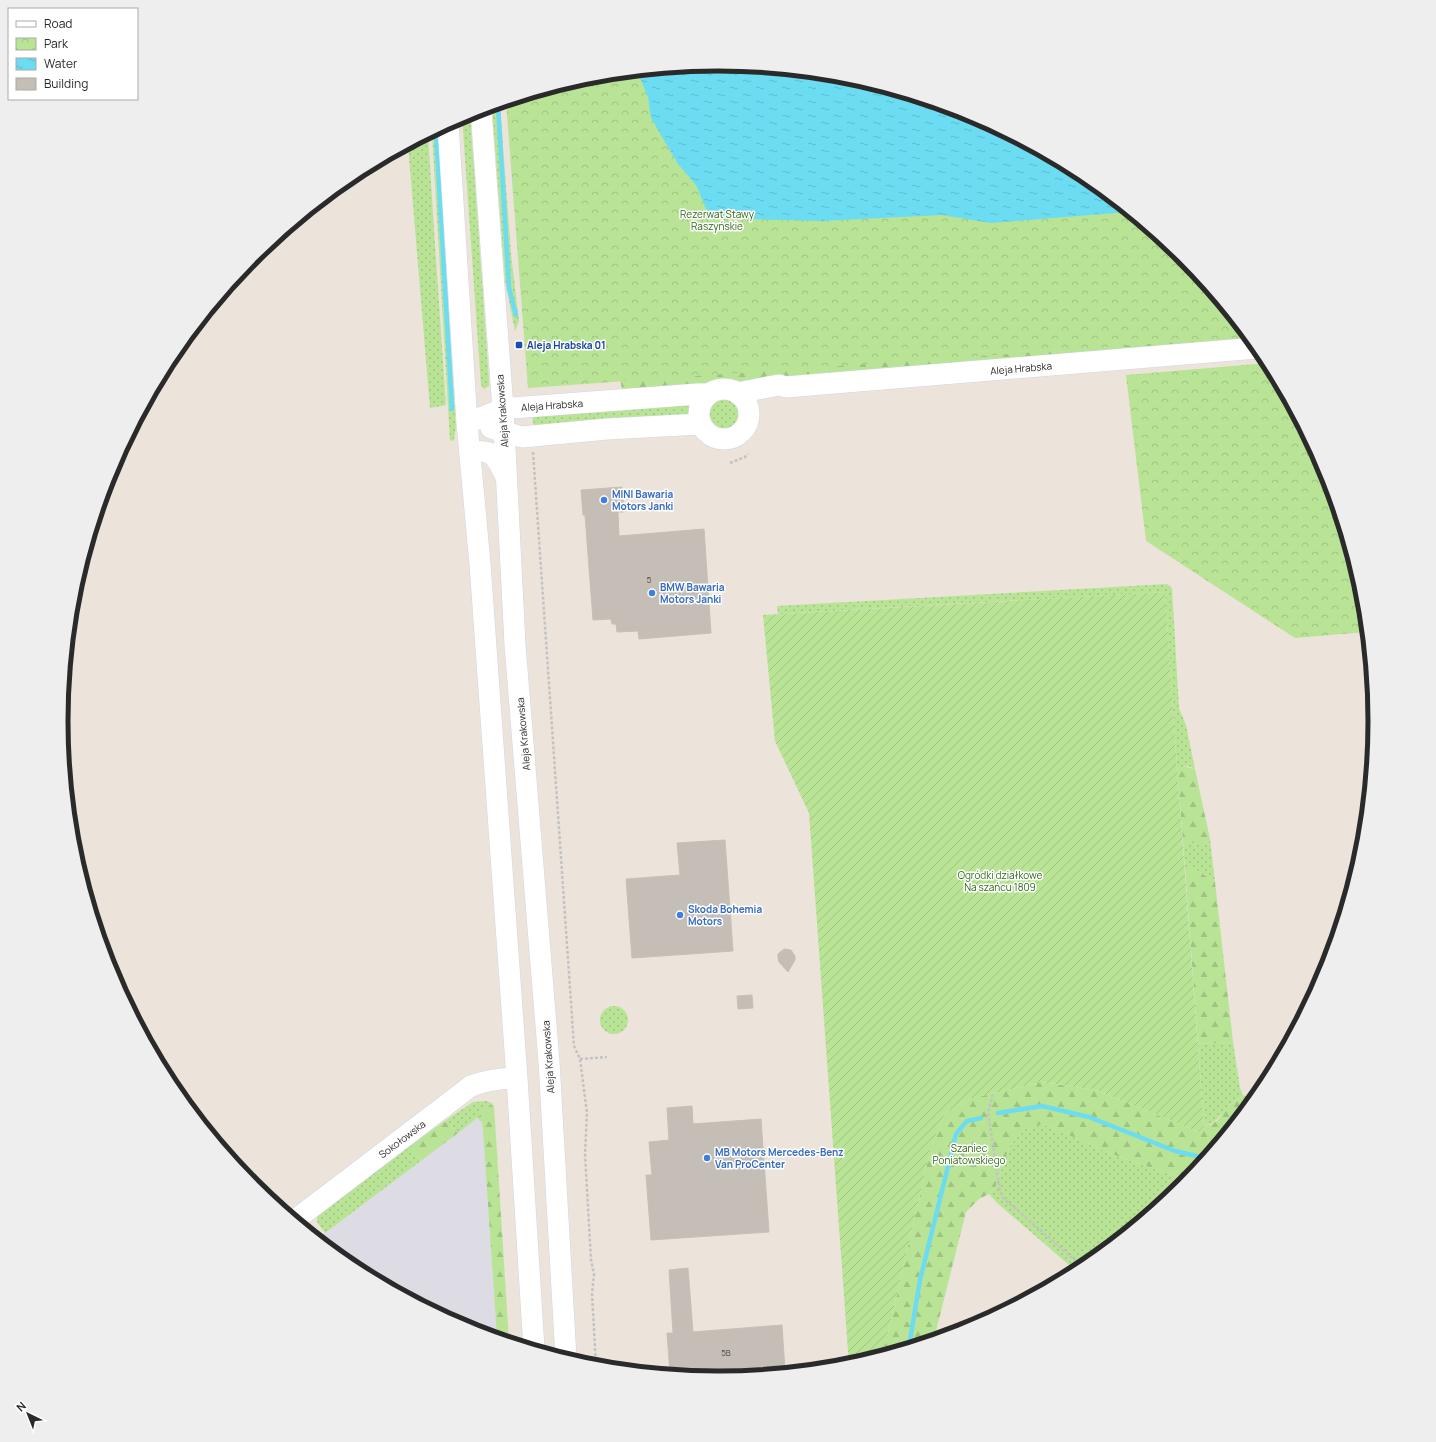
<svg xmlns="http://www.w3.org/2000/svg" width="1436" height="1442" font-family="Manrope,sans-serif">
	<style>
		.industrial { fill: #dddce4 }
		.grass { fill: url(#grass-dots) }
		.forest { fill: url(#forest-firs) }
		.park { fill: url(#park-crowns) }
		.garden { fill: url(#garden-furrows) }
		.water { fill: url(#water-ripples) }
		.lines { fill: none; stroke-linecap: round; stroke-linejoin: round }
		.stream { stroke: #6bdcf1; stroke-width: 4.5 }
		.building { fill: #c4beb7; stroke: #c8bfb5 }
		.secondary-casing { stroke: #d0d6e3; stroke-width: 22 }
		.path { stroke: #c3c3c3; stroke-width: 2.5; stroke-dasharray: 3 2; stroke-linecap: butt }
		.secondary { stroke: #fff; stroke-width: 21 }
		.transit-dot { fill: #1a4fb4; stroke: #fff; stroke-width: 1.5 }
		.shop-dot { fill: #3f7fe0; stroke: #fff; stroke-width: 1.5 }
		.labels { text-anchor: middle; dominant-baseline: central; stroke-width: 3; stroke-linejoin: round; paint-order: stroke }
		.number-label { font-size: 8px; fill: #504f4d }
		.park-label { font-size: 10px; fill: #316818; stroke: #fff }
		.transit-label { font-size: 10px; font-weight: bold; fill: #164399; stroke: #fff; text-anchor: start }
		.street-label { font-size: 10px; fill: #2a2a2a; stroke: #fff }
		.shop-label { font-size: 10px; font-weight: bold; fill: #366cbe; stroke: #fff; text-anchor: start }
		.rim { fill: none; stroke: #2a2a2a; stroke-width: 5 }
	</style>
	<defs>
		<pattern id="grass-dots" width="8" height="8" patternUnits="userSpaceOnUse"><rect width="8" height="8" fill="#b9e496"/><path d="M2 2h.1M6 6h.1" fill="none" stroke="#9fc481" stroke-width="1.8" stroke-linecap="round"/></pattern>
		<pattern id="forest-firs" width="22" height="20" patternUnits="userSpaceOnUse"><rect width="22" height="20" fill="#b9e496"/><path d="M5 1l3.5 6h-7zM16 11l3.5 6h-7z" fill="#9fc481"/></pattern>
		<pattern id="park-crowns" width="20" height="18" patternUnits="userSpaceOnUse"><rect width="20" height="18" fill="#b9e496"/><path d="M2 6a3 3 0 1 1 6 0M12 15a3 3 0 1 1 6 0" fill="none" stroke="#9fc481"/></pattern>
		<pattern id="garden-furrows" width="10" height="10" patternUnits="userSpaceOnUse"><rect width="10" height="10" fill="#b9e496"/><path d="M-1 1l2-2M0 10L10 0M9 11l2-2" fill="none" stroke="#9fc481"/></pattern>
		<pattern id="water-ripples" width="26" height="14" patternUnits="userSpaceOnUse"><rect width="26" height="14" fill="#6bdcf1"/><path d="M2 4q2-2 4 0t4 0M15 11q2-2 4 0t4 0" fill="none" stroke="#5dbdcf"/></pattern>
	</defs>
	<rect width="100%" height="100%" fill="#ece3db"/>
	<!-- industrial -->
	<path class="industrial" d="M 477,1118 L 482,1122 L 483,1131 L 497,1337 L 466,1328 L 353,1267 L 318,1238 Z"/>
	<!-- grass -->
	<path class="grass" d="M 500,104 L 511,254 L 519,321 L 515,331 L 505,281 L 492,106 Z
		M 470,113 L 489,380 L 489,386 L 484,389 L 481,385 L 462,116 Z
		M 439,129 L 442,218 L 456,426 L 454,440 L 450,441 L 432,133 Z
		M 428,134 L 434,230 L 446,405 L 430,408 L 408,145 Z
		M707 414a16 16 0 1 1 32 0a16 16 0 1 1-32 0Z
		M 698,401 L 695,418 L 534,429 L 532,414 Z
		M 1167,584 L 1172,588 L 1179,708 L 1186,725 L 1195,769 L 1188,766 L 1177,768 L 1165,592 L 778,614 L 777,606 Z
		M 1210,839 L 1215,882 L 1195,869 L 1185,869 L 1183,843 L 1201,843 Z
		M600 1020a14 14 0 1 1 28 0a14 14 0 1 1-28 0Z
		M 1233,1042 L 1240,1088 L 1243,1095 C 1237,1100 1230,1104 1225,1110 C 1216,1119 1218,1122 1204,1126 L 1198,1044 Z
		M 486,1101 L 492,1103 L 477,1118 L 458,1133 L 450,1123 L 443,1122 L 473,1102 Z
		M 1043,1124 L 1117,1156 L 1187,1180 L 1182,1186 L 1083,1267 L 1076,1271 L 997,1203 L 989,1194 L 995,1188 L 1010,1145 L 1025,1129 Z
		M 411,1145 L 415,1154 L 422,1160 L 325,1233 L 317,1222 L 317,1215 Z"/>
	<!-- forest -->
	<path class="forest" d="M 1236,321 L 1252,341 L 622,393 L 620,374 Z
		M 1183,766 L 1195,769 L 1210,839 L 1201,843 L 1183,843 L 1177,768 Z
		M 1185,869 L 1195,869 L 1215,882 L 1233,1042 L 1198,1044 Z
		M 1041,1082 L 1096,1090 L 1199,1132 L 1204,1126 L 1212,1124 L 1218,1120 L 1224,1110 L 1243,1095 L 1253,1100 L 1187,1180 L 1117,1156 L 1043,1124 L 1025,1129 L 1010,1145 L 995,1188 L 989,1194 L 979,1199 L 966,1212 L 934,1339 L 883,1354 L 931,1147 L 945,1113 L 969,1099 Z
		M 492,1103 L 494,1106 L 509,1341 L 497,1337 L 483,1131 L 482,1122 L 477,1118 Z
		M 443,1122 L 450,1123 L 458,1133 L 422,1160 L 415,1154 L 411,1145 Z"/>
	<!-- park -->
	<path class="park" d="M 718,64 L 846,77 L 970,114 L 1083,175 L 1183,257 L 1248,337 L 528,388 L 506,102 L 590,77 Z
		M 1268,363 L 1325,470 L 1362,593 L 1366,632 L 1295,638 L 1146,541 L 1126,375 Z"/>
	<!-- garden -->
	<path class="garden" d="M 1165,592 L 1177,768 L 1204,1126 L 1199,1132 L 1096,1090 L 1041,1082 L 969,1099 L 945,1113 L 931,1147 L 883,1354 L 849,1365 L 809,813 L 775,741 L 763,615 Z"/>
	<!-- water -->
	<path class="water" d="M 718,64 L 846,77 L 970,114 L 1083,175 L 1128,212 L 991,223 L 942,215 L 822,221 L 747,219 L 730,217 L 711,220 L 696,185 L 678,164 L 651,118 L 648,97 L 640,78 L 654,70 Z"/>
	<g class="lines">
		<!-- stream -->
		<path class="stream" d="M 498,105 L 509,288 L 516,315
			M 436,131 L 452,409
			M 998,1113 L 1042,1106 L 1089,1117 L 1175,1151 L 1205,1158
			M 909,1346 L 920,1280 L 956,1134 L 967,1121 L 981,1118"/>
	</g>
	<!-- building -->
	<path class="building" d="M 622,487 L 624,512 L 618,512 L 619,536 L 704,529 L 711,633 L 639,639 L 638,631 L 617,632 L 616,624 L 612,624 L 611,619 L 593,620 L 585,515 L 583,515 L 581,490 Z
		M 725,840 L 733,951 L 632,958 L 626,879 L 680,875 L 677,843 Z
		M 784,949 L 791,950 L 795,956 L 795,960 L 788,972 L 779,962 L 778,958 L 778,954 Z
		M 752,995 L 753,1008 L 738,1009 L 737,996 Z
		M 692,1106 L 693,1124 L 761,1119 L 769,1232 L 651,1240 L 646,1175 L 652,1175 L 649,1142 L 669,1140 L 667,1108 Z
		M 688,1268 L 693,1332 L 782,1325 L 785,1371 L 718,1378 L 670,1373 L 667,1333 L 673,1333 L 669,1270 Z"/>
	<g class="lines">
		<!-- secondary casing -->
		<g class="secondary-casing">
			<path id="secondary" d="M 481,110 L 503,409 L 515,645 L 549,1062 L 566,1358
				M 448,124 L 467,423 L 480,564 L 517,1078 L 534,1349
				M699 414a25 25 0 1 1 50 0a25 25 0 1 1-50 0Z
				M 737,393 L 779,385 L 786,387 L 1257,348
				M 467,423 L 503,409 L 512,408 L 698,394 L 709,394
				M 491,428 L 522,437 L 607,429 L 701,424
				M 470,453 C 493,448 496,456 505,475
				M 295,1220 L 471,1086 C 486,1080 501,1078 517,1078"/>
		</g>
		<!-- path -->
		<path class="path" d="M 533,452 L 574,1046 L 580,1059 L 587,1113 L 585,1154 L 591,1260 L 594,1274 L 592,1294 L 596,1366
			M 730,463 L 745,457 L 748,454
			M 580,1059 L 607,1057
			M 993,1094 L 988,1113 L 1000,1191 L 1003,1198 L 1083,1267"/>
		<!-- secondary -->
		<use href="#secondary" class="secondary"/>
	</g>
	<!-- markers -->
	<rect class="transit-dot" x="515" y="341" width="8" height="8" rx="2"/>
	<g class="shop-dot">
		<circle cx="604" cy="500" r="4"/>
		<circle cx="652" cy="593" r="4"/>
		<circle cx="680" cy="915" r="4"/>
		<circle cx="707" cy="1158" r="4"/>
	</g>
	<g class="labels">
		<!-- number labels -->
		<g class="number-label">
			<text x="649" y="579">5</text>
			<text x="726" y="1352">5B</text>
		</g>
		<!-- park labels -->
		<g class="park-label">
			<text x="717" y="214">Rezerwat Stawy<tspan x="717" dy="12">Raszyńskie</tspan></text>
			<text x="1000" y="875">Ogródki działkowe<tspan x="1000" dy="12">Na szańcu 1809</tspan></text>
			<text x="969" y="1148">Szaniec<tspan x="969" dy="12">Poniatowskiego</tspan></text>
		</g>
		<!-- transit labels -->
		<g class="transit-label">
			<text x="527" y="345">Aleja Hrabska 01</text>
		</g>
		<!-- street labels -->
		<g class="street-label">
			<text transform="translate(1021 368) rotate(-5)">Aleja Hrabska</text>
			<text transform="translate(552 405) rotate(-4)">Aleja Hrabska</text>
			<text transform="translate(502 411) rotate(-94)">Aleja Krakowska</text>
			<text transform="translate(523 734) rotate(-95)">Aleja Krakowska</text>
			<text transform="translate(548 1057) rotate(-94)">Aleja Krakowska</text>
			<text transform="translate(402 1139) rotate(-37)">Sokołowska</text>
		</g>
		<!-- shop labels -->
		<g class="shop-label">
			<text x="612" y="494">MINI Bawaria<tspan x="612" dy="12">Motors Janki</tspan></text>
			<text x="660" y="587">BMW Bawaria<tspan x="660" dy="12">Motors Janki</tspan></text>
			<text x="688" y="909">Skoda Bohemia<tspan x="688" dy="12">Motors</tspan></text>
			<text x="715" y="1152">MB Motors Mercedes-Benz<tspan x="715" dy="12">Van ProCenter</tspan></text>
		</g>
	</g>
	<!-- crop -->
	<path d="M0 0H1436V1442H0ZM68 721a650 650 0 1 1 1300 0a650 650 0 1 1-1300 0Z" fill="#eee" fill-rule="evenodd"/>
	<path class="rim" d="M68 721a650 650 0 1 1 1300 0a650 650 0 1 1-1300 0Z"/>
	<!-- legend -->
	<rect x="8" y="8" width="130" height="92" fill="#ffffff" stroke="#aaaaaa"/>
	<rect x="16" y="21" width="20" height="6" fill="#ffffff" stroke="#aaaaaa"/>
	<text x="44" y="28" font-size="12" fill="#2a2a2a">Road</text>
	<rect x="16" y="38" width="20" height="12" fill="url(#park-crowns)" stroke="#aaaaaa"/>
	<text x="44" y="48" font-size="12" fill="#2a2a2a">Park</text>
	<rect x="16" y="58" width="20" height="12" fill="url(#water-ripples)" stroke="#aaaaaa"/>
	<text x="44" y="68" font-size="12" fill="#2a2a2a">Water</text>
	<rect x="16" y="78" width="20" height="12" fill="#c4beb7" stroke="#aaaaaa"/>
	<text x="44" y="88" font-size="12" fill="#2a2a2a">Building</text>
	<!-- north arrow -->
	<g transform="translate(28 1414) rotate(317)" stroke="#ffffff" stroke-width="3" paint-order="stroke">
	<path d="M0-3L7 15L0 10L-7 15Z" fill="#2a2a2a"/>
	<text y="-6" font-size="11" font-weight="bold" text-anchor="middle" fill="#2a2a2a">N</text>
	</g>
</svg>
